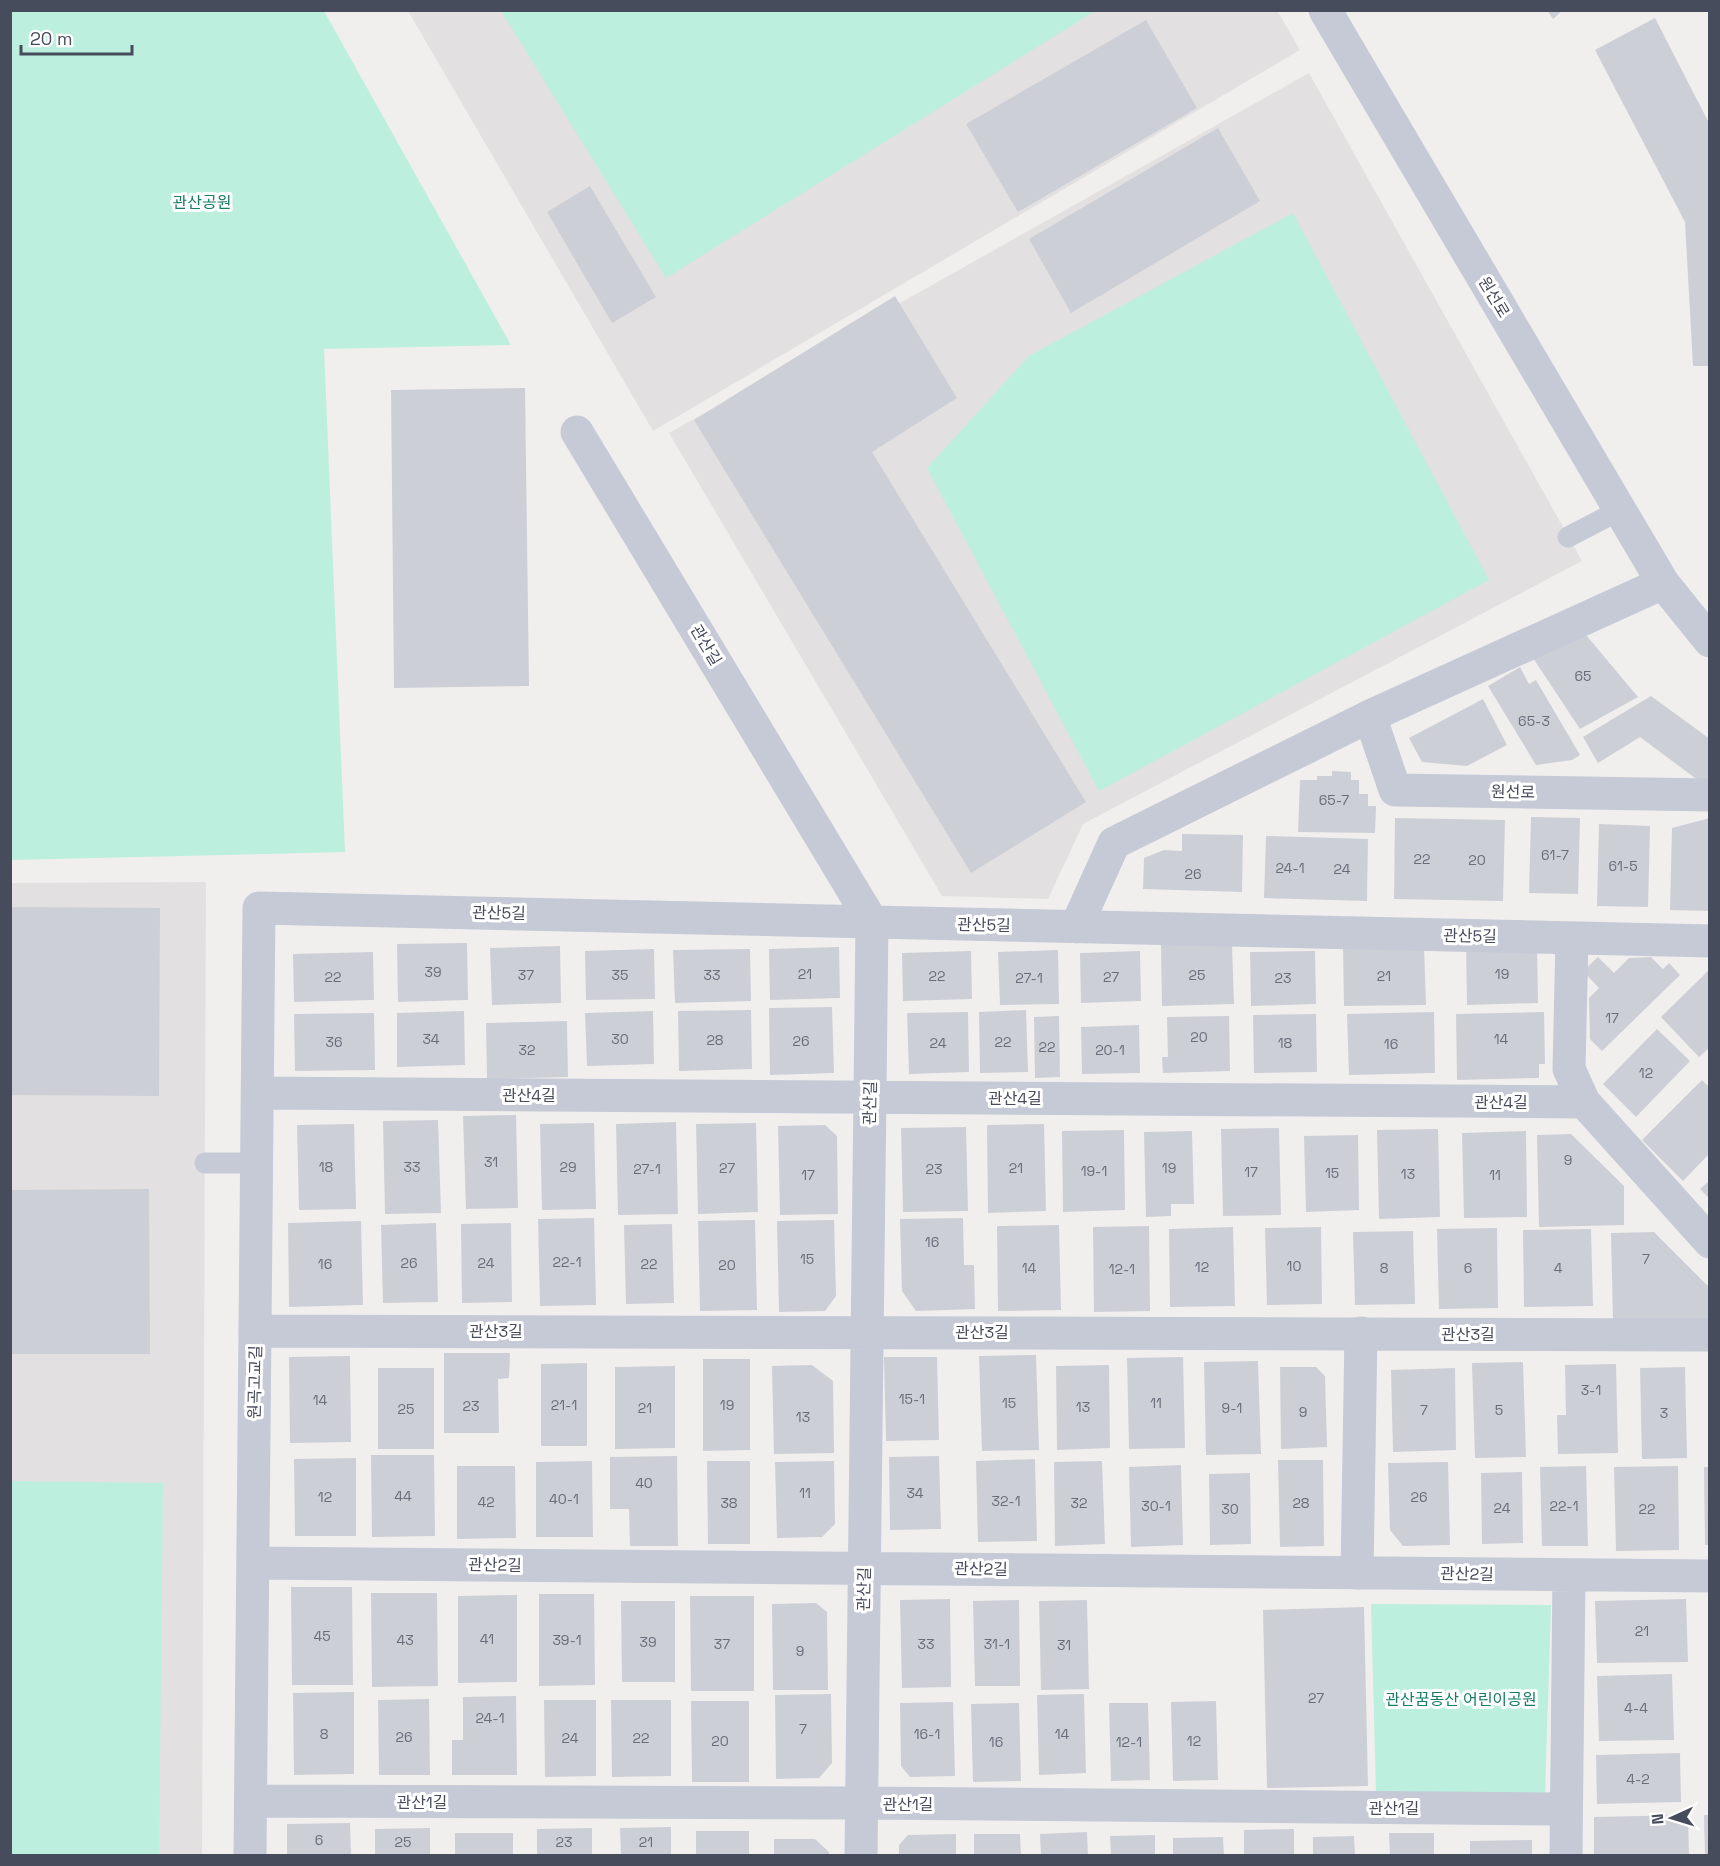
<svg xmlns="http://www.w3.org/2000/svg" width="1720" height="1866" font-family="'Space Grotesk','Noto Sans KR',sans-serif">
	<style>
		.education { fill: #e2e0e0 }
		.green { fill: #bcefdd }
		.building { fill: #cdcfd6 }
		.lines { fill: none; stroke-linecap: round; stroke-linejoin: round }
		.service { stroke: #c5cad6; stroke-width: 21 }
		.minor { stroke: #c5cad6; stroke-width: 33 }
		.tertiary { stroke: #c5cad6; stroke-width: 33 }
		.labels { text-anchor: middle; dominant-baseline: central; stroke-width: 6; stroke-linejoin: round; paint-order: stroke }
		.number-label { font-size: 14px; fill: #686d7a }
		.park-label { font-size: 16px; fill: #177d64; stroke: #fff }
		.street-label { font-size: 16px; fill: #464c5c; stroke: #fff }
	</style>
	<rect width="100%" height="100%" fill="#f1efee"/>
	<!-- education -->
	<path class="education" d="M 1277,10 L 1300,50 L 653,431 L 408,11 Z
		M 1309,73 L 1582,561 L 1083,824 L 1048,899 L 942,896 L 669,433 Z
		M 206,882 L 202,1855 L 11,1855 L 10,883 Z"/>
	<!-- green -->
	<path class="green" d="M 10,11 L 324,11 L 511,345 L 324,349 L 345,852 L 11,860 Z
		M 501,11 L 1095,11 L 666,278 Z
		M 1293,213 L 1489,580 L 1099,791 L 927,468 L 1029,356 Z
		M 11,1481 L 163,1483 L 159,1855 L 11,1855 Z
		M 1371,1604 L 1551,1605 L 1545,1797 L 1376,1793 Z"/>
	<!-- building -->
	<path class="building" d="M 1547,10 L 1563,10 L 1553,19 Z
		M 1655,18 L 1710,125 L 1710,366 L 1693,366 L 1685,222 L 1595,50 Z
		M 1146,20 L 1197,108 L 1018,212 L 966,124 Z
		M 1218,128 L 1260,201 L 1071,313 L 1029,239 Z
		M 590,186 L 656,297 L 612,323 L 547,212 Z
		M 895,296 L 957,398 L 872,452 L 1086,802 L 971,873 L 694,420 Z
		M 525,388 L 529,686 L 394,688 L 391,390 Z
		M 1581,629 L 1638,697 L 1580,729 L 1531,655 Z
		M 1520,667 L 1529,684 L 1536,680 L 1580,755 L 1572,760 L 1536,765 L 1488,686 Z
		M 1651,696 L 1710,739 L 1710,775 L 1703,784 L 1640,737 L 1598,763 L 1583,737 Z
		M 1483,699 L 1507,745 L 1467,766 L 1422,762 L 1409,738 Z
		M 1332,771 L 1351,772 L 1351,780 L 1359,780 L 1359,794 L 1368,794 L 1368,806 L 1376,806 L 1375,833 L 1298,832 L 1300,780 L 1317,780 L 1317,776 L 1332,776 Z
		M 1531,817 L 1580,818 L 1578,894 L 1529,893 Z
		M 1395,818 L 1505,820 L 1503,901 L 1394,899 Z
		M 1710,818 L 1710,911 L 1670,910 L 1672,828 Z
		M 1599,824 L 1650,826 L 1648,907 L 1597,906 Z
		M 1182,834 L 1243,835 L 1242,892 L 1143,889 L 1144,858 L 1164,850 L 1182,851 Z
		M 1266,836 L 1368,839 L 1367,901 L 1264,898 Z
		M 10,907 L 160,908 L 159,1096 L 10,1095 Z
		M 467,943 L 468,1000 L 398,1002 L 397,944 Z
		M 1232,944 L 1234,1004 L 1162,1006 L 1161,945 Z
		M 1537,944 L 1538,1003 L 1467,1005 L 1466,945 Z
		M 560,946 L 561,1003 L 492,1005 L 490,948 Z
		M 1424,946 L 1426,1005 L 1344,1006 L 1343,947 Z
		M 839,947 L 840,998 L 770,1000 L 769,949 Z
		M 654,949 L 655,999 L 586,1000 L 585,951 Z
		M 750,949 L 751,1001 L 675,1003 L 673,950 Z
		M 1058,950 L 1059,1004 L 1000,1005 L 998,952 Z
		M 971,951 L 972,999 L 903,1001 L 902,953 Z
		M 1140,951 L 1141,1001 L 1081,1003 L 1080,953 Z
		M 1315,951 L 1316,1004 L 1251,1006 L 1250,952 Z
		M 373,952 L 374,1000 L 294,1002 L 293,954 Z
		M 1598,957 L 1614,973 L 1629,958 L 1651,957 L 1663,969 L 1669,963 L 1680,975 L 1602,1051 L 1590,1039 L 1589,998 L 1599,988 L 1583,971 Z
		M 1710,969 L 1710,1047 L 1699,1057 L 1661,1017 Z
		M 832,1007 L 834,1073 L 770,1075 L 769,1008 Z
		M 751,1010 L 752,1069 L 679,1071 L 678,1011 Z
		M 1026,1010 L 1028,1072 L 980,1073 L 979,1012 Z
		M 464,1011 L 465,1065 L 397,1067 L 397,1013 Z
		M 653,1011 L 654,1064 L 587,1066 L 585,1013 Z
		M 968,1012 L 969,1072 L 909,1074 L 907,1013 Z
		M 1434,1012 L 1435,1073 L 1349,1075 L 1347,1014 Z
		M 1544,1012 L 1545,1064 L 1539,1064 L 1539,1078 L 1457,1080 L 1456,1014 Z
		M 374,1013 L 375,1070 L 295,1071 L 294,1014 Z
		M 1316,1014 L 1317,1072 L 1254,1073 L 1253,1015 Z
		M 1059,1016 L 1060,1077 L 1035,1078 L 1034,1017 Z
		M 1229,1016 L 1230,1071 L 1163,1073 L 1162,1057 L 1168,1057 L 1167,1017 Z
		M 567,1021 L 568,1077 L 487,1079 L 486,1023 Z
		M 1139,1025 L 1140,1073 L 1082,1074 L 1081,1027 Z
		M 1657,1029 L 1690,1061 L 1636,1117 L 1603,1084 Z
		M 1702,1080 L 1710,1088 L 1710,1153 L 1683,1181 L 1642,1140 Z
		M 516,1115 L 518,1208 L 466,1209 L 463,1116 Z
		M 438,1120 L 441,1213 L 385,1214 L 383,1121 Z
		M 676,1122 L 678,1214 L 618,1215 L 616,1124 Z
		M 594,1123 L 596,1209 L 542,1210 L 540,1124 Z
		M 756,1123 L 758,1212 L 698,1214 L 696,1124 Z
		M 354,1124 L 356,1209 L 299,1210 L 297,1125 Z
		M 1044,1124 L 1046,1211 L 988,1213 L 987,1125 Z
		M 825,1125 L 837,1136 L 838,1214 L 780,1215 L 778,1126 Z
		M 966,1127 L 968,1211 L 903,1212 L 901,1128 Z
		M 1279,1128 L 1281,1215 L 1223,1216 L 1221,1129 Z
		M 1438,1129 L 1440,1217 L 1379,1219 L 1377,1130 Z
		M 1124,1130 L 1125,1210 L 1063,1212 L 1062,1131 Z
		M 1192,1131 L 1194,1204 L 1171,1204 L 1171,1216 L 1146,1217 L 1144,1132 Z
		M 1526,1131 L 1527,1217 L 1464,1218 L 1462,1133 Z
		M 1571,1134 L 1624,1186 L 1624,1225 L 1539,1227 L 1537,1135 Z
		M 1358,1135 L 1359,1210 L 1306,1212 L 1304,1136 Z
		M 1710,1180 L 1710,1199 L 1700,1189 Z
		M 149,1189 L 150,1354 L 10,1354 L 10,1190 Z
		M 594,1218 L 596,1305 L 540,1306 L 538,1219 Z
		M 963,1218 L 964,1265 L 974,1265 L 975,1309 L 916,1311 L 902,1291 L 900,1219 Z
		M 755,1220 L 757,1310 L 700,1311 L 698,1221 Z
		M 834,1220 L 836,1296 L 825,1311 L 779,1312 L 777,1221 Z
		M 361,1221 L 363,1305 L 289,1307 L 288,1223 Z
		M 436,1223 L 438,1302 L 383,1303 L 381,1225 Z
		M 511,1223 L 512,1302 L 462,1303 L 461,1224 Z
		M 672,1224 L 674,1303 L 626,1304 L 624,1225 Z
		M 1059,1225 L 1061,1310 L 998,1311 L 997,1226 Z
		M 1149,1226 L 1150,1311 L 1094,1312 L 1093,1227 Z
		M 1233,1227 L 1235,1306 L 1170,1307 L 1169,1229 Z
		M 1321,1227 L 1322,1304 L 1267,1305 L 1265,1228 Z
		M 1497,1228 L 1498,1308 L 1439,1309 L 1437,1229 Z
		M 1591,1229 L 1593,1306 L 1524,1307 L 1523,1230 Z
		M 1413,1231 L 1415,1304 L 1355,1305 L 1353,1232 Z
		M 1654,1232 L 1708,1286 L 1709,1319 L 1613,1321 L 1611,1233 Z
		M 444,1353 L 510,1353 L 509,1378 L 498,1379 L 499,1433 L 444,1433 Z
		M 1036,1355 L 1039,1450 L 982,1451 L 979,1356 Z
		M 350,1356 L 351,1442 L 290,1443 L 289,1357 Z
		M 884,1357 L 937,1357 L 939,1440 L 886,1441 Z
		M 1183,1357 L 1185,1448 L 1129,1449 L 1127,1358 Z
		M 703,1359 L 750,1359 L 750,1450 L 703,1451 Z
		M 1258,1361 L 1261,1454 L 1206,1455 L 1204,1362 Z
		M 1523,1362 L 1526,1457 L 1475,1458 L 1472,1363 Z
		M 587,1363 L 587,1446 L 541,1446 L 541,1364 Z
		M 1616,1364 L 1618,1453 L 1558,1454 L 1557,1415 L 1566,1415 L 1565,1365 Z
		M 812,1365 L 833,1381 L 834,1453 L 774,1454 L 772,1366 Z
		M 1109,1365 L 1110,1448 L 1057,1450 L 1056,1366 Z
		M 675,1366 L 675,1448 L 615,1449 L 615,1367 Z
		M 1280,1367 L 1316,1367 L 1325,1376 L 1327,1447 L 1281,1449 Z
		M 1685,1367 L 1687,1458 L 1642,1459 L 1640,1368 Z
		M 378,1368 L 434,1368 L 434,1449 L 378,1449 Z
		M 1455,1368 L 1456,1450 L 1393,1452 L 1391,1370 Z
		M 371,1455 L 434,1455 L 435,1536 L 372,1537 Z
		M 677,1456 L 678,1546 L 630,1546 L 629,1509 L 610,1509 L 610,1457 Z
		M 939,1456 L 941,1529 L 890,1530 L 889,1457 Z
		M 356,1458 L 356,1536 L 295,1536 L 294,1459 Z
		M 1035,1459 L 1037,1541 L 978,1542 L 976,1461 Z
		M 1278,1460 L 1323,1460 L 1324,1546 L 1280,1547 Z
		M 592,1461 L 593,1537 L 536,1537 L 536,1462 Z
		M 707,1461 L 750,1461 L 750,1544 L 708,1544 Z
		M 834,1461 L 835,1524 L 822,1537 L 777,1538 L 775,1462 Z
		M 1102,1461 L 1105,1544 L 1055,1546 L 1054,1462 Z
		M 1448,1462 L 1450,1545 L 1403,1546 L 1390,1530 L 1388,1463 Z
		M 1181,1465 L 1183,1545 L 1131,1547 L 1129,1467 Z
		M 457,1466 L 515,1466 L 516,1538 L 457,1539 Z
		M 1586,1466 L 1588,1546 L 1542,1546 L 1540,1467 Z
		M 1678,1466 L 1679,1550 L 1616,1551 L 1614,1467 Z
		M 1704,1467 L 1710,1467 L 1710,1545 L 1705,1545 Z
		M 1522,1472 L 1523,1543 L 1482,1544 L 1481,1473 Z
		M 1250,1473 L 1251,1544 L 1210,1545 L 1209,1474 Z
		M 291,1587 L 352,1587 L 353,1685 L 292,1685 Z
		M 371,1593 L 437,1593 L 438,1686 L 372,1687 Z
		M 539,1594 L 594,1594 L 595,1685 L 539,1686 Z
		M 517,1595 L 517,1682 L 458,1683 L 458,1596 Z
		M 690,1596 L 754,1596 L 754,1691 L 691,1691 Z
		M 950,1599 L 951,1687 L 902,1688 L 900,1600 Z
		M 1686,1599 L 1688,1662 L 1597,1663 L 1595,1601 Z
		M 1019,1600 L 1020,1686 L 975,1686 L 973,1601 Z
		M 1087,1600 L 1089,1689 L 1041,1690 L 1039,1601 Z
		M 621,1601 L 675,1601 L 675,1682 L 622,1682 Z
		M 816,1603 L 827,1612 L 828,1690 L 773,1690 L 772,1604 Z
		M 1364,1607 L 1368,1786 L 1267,1788 L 1263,1610 Z
		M 1672,1674 L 1674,1740 L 1599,1741 L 1597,1676 Z
		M 354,1692 L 354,1774 L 294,1775 L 293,1693 Z
		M 831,1694 L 832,1763 L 819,1778 L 776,1779 L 775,1695 Z
		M 1084,1694 L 1086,1773 L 1039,1775 L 1037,1695 Z
		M 516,1696 L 517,1775 L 452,1775 L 452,1740 L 463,1740 L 463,1697 Z
		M 429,1699 L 430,1775 L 379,1775 L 378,1700 Z
		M 544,1700 L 596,1700 L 596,1776 L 545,1777 Z
		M 611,1700 L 671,1700 L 671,1776 L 612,1777 Z
		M 691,1701 L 749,1701 L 749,1782 L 692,1782 Z
		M 1216,1701 L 1218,1780 L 1173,1781 L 1171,1702 Z
		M 953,1702 L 955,1776 L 910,1777 L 901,1766 L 900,1703 Z
		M 1019,1703 L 1021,1781 L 973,1782 L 971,1704 Z
		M 1109,1703 L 1148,1703 L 1150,1780 L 1111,1781 Z
		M 1680,1753 L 1681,1802 L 1597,1804 L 1596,1755 Z
		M 1688,1815 L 1689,1856 L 1594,1856 L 1594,1817 Z
		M 1704,1815 L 1710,1815 L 1710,1856 L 1705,1856 Z
		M 350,1823 L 351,1856 L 287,1856 L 287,1824 Z
		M 671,1827 L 671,1856 L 621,1856 L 620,1828 Z
		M 430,1828 L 430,1856 L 375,1856 L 375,1829 Z
		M 592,1828 L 592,1856 L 537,1856 L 537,1829 Z
		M 1294,1829 L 1294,1856 L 1244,1856 L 1244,1830 Z
		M 696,1831 L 749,1831 L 749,1856 L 696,1856 Z
		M 1087,1832 L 1088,1856 L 1041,1856 L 1040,1834 Z
		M 455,1833 L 513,1833 L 513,1856 L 455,1856 Z
		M 1389,1833 L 1434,1833 L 1434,1856 L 1390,1856 Z
		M 956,1834 L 956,1856 L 899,1856 L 899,1845 L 908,1835 Z
		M 974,1834 L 1020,1834 L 1021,1856 L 974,1856 Z
		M 1155,1835 L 1155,1856 L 1111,1856 L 1110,1836 Z
		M 1354,1836 L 1355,1856 L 1313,1856 L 1313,1837 Z
		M 1223,1837 L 1224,1856 L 1173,1856 L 1173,1838 Z
		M 774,1839 L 815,1839 L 829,1852 L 829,1856 L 774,1856 Z
		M 1532,1840 L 1532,1856 L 1470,1856 L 1470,1841 Z"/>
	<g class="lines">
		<!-- service -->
		<path class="service" d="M 1568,537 L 1620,510
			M 205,1163 L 257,1163"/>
		<!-- minor -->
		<path class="minor" d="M 577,432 L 872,922 L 861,1856
			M 1370,716 L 1395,790 L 1710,795
			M 1076,927 L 1114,843 L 1370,716 L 1663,583
			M 1572,938 L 1569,1069 L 1584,1102
			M 258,1093 L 1584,1102 L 1710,1242
			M 255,1331 L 1710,1335
			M 253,1563 L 1710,1576
			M 1357,1573 L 1361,1333
			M 251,1801 L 862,1803 L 1566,1809
			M 250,1856 L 259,908 L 1710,941
			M 1566,1856 L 1569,1575"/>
		<!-- tertiary -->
		<path class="tertiary" d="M 1325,10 L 1663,583 L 1710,641"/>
	</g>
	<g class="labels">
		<!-- number labels -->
		<g class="number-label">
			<text x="1583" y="676">65</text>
			<text x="1534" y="721">65-3</text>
			<text x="1334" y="800">65-7</text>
			<text x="1555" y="855">61-7</text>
			<text x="1422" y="859">22</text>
			<text x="1477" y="860">20</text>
			<text x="1623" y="866">61-5</text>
			<text x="1290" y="868">24-1</text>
			<text x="1342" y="869">24</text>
			<text x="1193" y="874">26</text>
			<text x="433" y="972">39</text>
			<text x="805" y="974">21</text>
			<text x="1502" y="974">19</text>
			<text x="526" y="975">37</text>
			<text x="620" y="975">35</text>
			<text x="712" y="975">33</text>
			<text x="1197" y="975">25</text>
			<text x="937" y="976">22</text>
			<text x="1384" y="976">21</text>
			<text x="333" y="977">22</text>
			<text x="1111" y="977">27</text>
			<text x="1029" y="978">27-1</text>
			<text x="1283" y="978">23</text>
			<text x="1612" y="1018">17</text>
			<text x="1199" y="1037">20</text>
			<text x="431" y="1039">34</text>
			<text x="620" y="1039">30</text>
			<text x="1501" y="1039">14</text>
			<text x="715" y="1040">28</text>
			<text x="801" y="1041">26</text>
			<text x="334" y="1042">36</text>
			<text x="1003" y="1042">22</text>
			<text x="938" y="1043">24</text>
			<text x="1285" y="1043">18</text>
			<text x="1391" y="1044">16</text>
			<text x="1047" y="1047">22</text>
			<text x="527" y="1050">32</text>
			<text x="1110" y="1050">20-1</text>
			<text x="1646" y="1073">12</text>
			<text x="1568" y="1160">9</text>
			<text x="491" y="1162">31</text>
			<text x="326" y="1167">18</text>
			<text x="412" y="1167">33</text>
			<text x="568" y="1167">29</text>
			<text x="727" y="1168">27</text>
			<text x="1016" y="1168">21</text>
			<text x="1169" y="1168">19</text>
			<text x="647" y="1169">27-1</text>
			<text x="934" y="1169">23</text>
			<text x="1094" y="1171">19-1</text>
			<text x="1251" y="1172">17</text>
			<text x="1332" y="1173">15</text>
			<text x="1408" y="1174">13</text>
			<text x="808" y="1175">17</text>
			<text x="1495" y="1175">11</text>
			<text x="932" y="1242">16</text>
			<text x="807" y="1259">15</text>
			<text x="1646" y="1259">7</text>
			<text x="567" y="1262">22-1</text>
			<text x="409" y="1263">26</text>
			<text x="486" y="1263">24</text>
			<text x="325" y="1264">16</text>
			<text x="649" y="1264">22</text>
			<text x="727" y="1265">20</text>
			<text x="1294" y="1266">10</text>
			<text x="1202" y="1267">12</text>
			<text x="1029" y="1268">14</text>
			<text x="1384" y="1268">8</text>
			<text x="1468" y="1268">6</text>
			<text x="1558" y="1268">4</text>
			<text x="1122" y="1269">12-1</text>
			<text x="1591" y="1390">3-1</text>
			<text x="912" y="1399">15-1</text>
			<text x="320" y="1400">14</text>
			<text x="1009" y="1403">15</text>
			<text x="1156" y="1403">11</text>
			<text x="564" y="1405">21-1</text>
			<text x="727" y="1405">19</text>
			<text x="471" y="1406">23</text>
			<text x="1083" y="1407">13</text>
			<text x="645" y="1408">21</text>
			<text x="1232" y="1408">9-1</text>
			<text x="406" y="1409">25</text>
			<text x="1424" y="1410">7</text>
			<text x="1499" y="1410">5</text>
			<text x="1303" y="1412">9</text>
			<text x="1664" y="1413">3</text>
			<text x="803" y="1417">13</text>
			<text x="644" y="1483">40</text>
			<text x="805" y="1493">11</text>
			<text x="915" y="1493">34</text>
			<text x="403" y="1496">44</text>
			<text x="325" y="1497">12</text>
			<text x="1419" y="1497">26</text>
			<text x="564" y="1499">40-1</text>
			<text x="1006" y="1501">32-1</text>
			<text x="486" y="1502">42</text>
			<text x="729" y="1503">38</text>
			<text x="1079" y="1503">32</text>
			<text x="1301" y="1503">28</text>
			<text x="1156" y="1506">30-1</text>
			<text x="1564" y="1506">22-1</text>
			<text x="1502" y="1508">24</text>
			<text x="1230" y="1509">30</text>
			<text x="1647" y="1509">22</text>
			<text x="1642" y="1631">21</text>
			<text x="322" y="1636">45</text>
			<text x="487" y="1639">41</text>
			<text x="405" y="1640">43</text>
			<text x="567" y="1640">39-1</text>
			<text x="648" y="1642">39</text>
			<text x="722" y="1644">37</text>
			<text x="926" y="1644">33</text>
			<text x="997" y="1644">31-1</text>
			<text x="1064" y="1645">31</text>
			<text x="800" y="1651">9</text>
			<text x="1316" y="1698">27</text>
			<text x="1636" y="1708">4-4</text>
			<text x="490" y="1718">24-1</text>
			<text x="803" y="1729">7</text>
			<text x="324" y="1734">8</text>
			<text x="927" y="1734">16-1</text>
			<text x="1062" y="1734">14</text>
			<text x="404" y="1737">26</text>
			<text x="570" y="1738">24</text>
			<text x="641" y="1738">22</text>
			<text x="720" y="1741">20</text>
			<text x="1194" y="1741">12</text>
			<text x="996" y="1742">16</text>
			<text x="1129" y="1742">12-1</text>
			<text x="1638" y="1779">4-2</text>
			<text x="319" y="1840">6</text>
			<text x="403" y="1842">25</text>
			<text x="564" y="1842">23</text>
			<text x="646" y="1842">21</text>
		</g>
		<!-- park labels -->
		<g class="park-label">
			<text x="202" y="202">관산공원</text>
			<text x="1461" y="1699">관산꿈동산 어린이공원</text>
		</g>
		<!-- street labels -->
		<g class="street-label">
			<text transform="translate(1494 297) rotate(59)">원선로</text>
			<text transform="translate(706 645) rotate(59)">관산길</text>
			<text transform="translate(1513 792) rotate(1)">원선로</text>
			<text transform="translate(499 913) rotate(1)">관산5길</text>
			<text transform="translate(984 925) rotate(1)">관산5길</text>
			<text transform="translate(1470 936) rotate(1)">관산5길</text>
			<text x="529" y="1095">관산4길</text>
			<text x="1015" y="1098">관산4길</text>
			<text x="1501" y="1102">관산4길</text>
			<text transform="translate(870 1103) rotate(-89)">관산길</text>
			<text x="496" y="1331">관산3길</text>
			<text x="982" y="1332">관산3길</text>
			<text x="1468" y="1334">관산3길</text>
			<text transform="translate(255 1382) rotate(-89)">원곡고교길</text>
			<text transform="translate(495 1565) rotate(1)">관산2길</text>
			<text transform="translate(981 1569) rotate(1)">관산2길</text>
			<text transform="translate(1467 1574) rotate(1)">관산2길</text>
			<text transform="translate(864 1589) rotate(-89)">관산길</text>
			<text x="422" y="1802">관산1길</text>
			<text x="908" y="1804">관산1길</text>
			<text x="1394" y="1808">관산1길</text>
		</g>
	</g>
	<!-- border -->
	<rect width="1720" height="1866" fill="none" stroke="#464c5c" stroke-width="24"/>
	<!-- north arrow -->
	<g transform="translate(1672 1818) rotate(266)" stroke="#ffffff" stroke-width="4.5" paint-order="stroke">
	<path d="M0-4.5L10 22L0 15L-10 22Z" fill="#464c5c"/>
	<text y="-9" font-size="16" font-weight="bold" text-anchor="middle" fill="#464c5c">N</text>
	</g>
	<!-- scale -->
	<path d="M21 45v9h111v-9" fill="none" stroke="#464c5c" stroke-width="3"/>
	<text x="30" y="45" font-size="18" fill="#464c5c" stroke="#ffffff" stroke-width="4.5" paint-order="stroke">20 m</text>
</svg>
